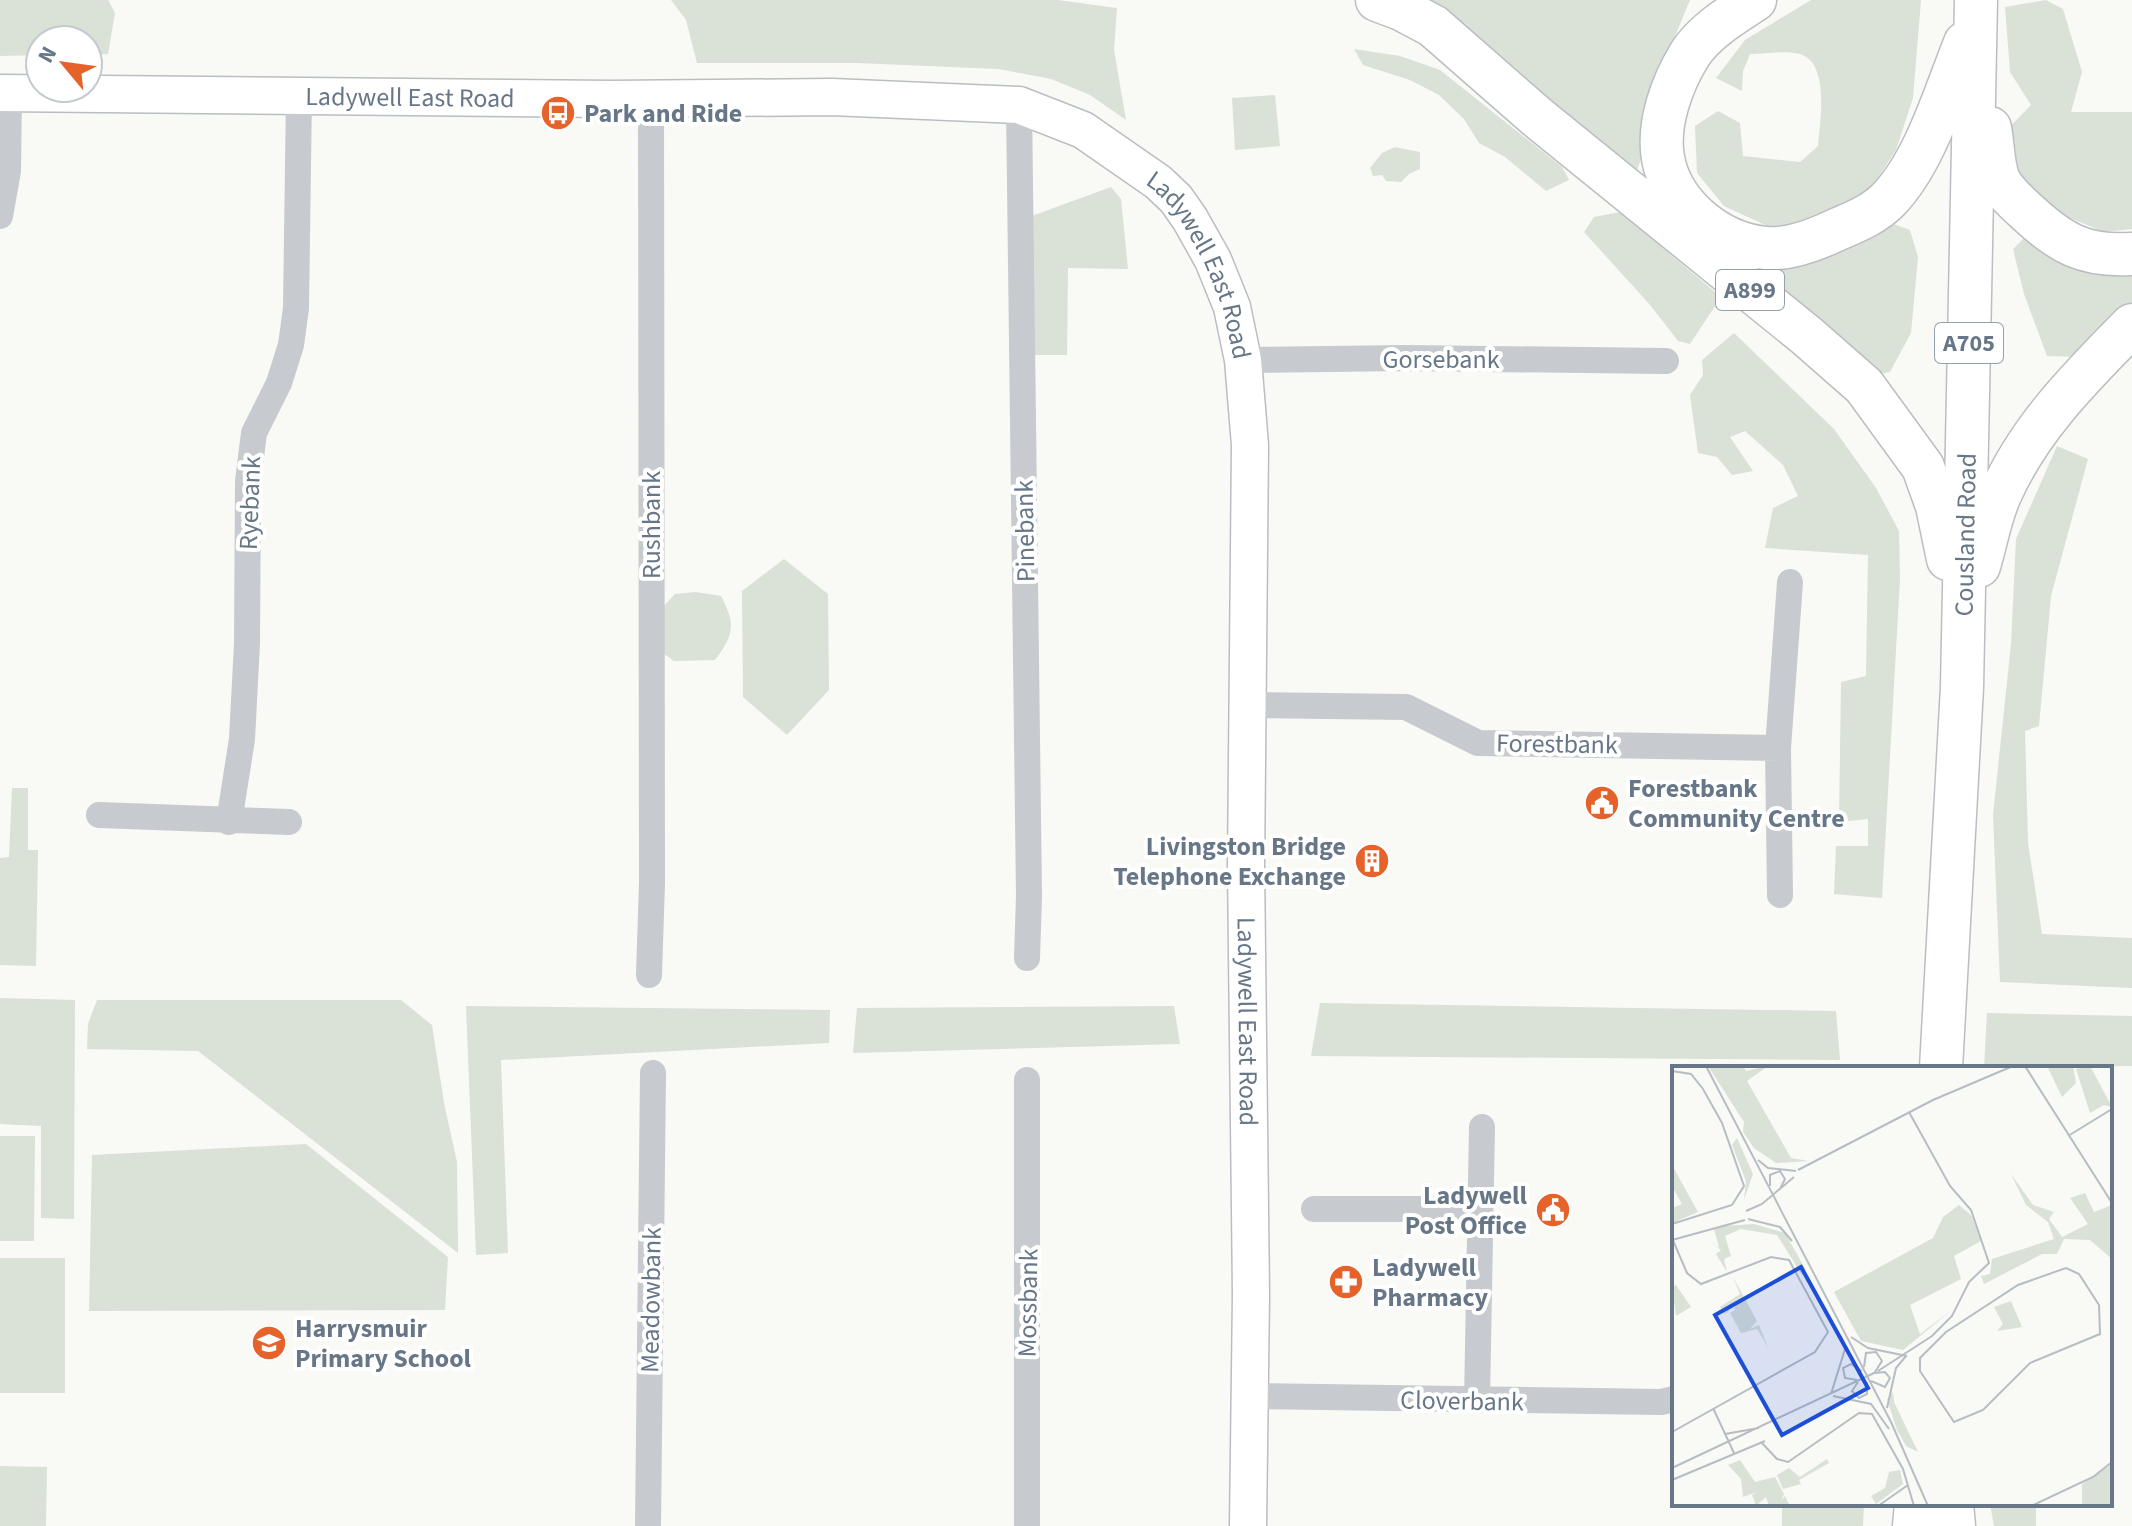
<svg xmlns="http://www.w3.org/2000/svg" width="2132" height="1526" font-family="'Source Sans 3',sans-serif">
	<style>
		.green { fill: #dae1d7 }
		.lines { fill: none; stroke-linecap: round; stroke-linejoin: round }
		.secondary-casing { stroke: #b9bec3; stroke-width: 39 }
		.primary-casing { stroke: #babec2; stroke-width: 45 }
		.street { stroke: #c7cace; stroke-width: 26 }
		.secondary { stroke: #fff; stroke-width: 36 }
		.primary { stroke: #fff; stroke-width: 42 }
		.labels { text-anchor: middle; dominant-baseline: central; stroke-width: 8; stroke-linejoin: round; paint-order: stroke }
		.shield { fill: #fff; stroke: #95a0ac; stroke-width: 2 }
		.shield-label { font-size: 24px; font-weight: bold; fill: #677788 }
		.street-label { font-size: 26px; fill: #677788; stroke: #fff }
		.poi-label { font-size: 26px; font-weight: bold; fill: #677788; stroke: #fff; text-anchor: start }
		.inset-road { fill: none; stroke: #b6bdc3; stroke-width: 2 }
		.view { fill: #1d4ed8; fill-opacity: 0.15; stroke: #1d4ed8; stroke-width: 4 }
		.inset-edge { fill: none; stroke: #677788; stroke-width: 4 }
	</style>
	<rect width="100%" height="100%" fill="#f9f9f6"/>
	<!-- green -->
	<path class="green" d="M 0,0 L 108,0 L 115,13 L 108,54 L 88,55 L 88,40 L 40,40 L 40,55 L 0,56 Z
		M 671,0 L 1058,0 L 1117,8 L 1114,50 L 1126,120 L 1090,95 L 1051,79 L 999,69 L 857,63 L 697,63 L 686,20 Z
		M 1416,0 L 1690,0 L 1657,80 L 1650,134 L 1637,170 Z
		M 1811,0 L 1921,0 L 1913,98 L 1896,150 L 1863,201 L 1778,231 L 1724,206 L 1697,173 L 1695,126 L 1718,111 L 1740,123 L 1743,156 L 1800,162 L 1818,146 C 1820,122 1830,63 1800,54 C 1786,50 1765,54 1750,54 L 1743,71 L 1742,91 L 1716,78 L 1745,40 Z
		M 2046,0 L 2063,9 L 2082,72 L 2071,112 L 2132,112 L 2132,229 L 2104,232 L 2060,214 L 2021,178 L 2003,134 L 2031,105 L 2010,72 L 2005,7 Z
		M 1354,49 L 1400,56 L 1440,70 L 1562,167 L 1569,180 L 1546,191 L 1505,157 L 1479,143 L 1464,119 L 1439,95 L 1410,80 L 1363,65 Z
		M 1275,95 L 1280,146 L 1235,150 L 1232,98 Z
		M 1395,147 L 1420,152 L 1420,169 L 1409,174 L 1401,182 L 1386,181 L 1382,175 L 1373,176 L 1370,168 L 1382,153 Z
		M 1111,187 L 1121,199 L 1128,269 L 1068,268 L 1067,355 L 1032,355 L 1029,217 Z
		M 1620,212 L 1721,297 L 1690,344 L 1678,341 L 1651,306 L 1584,232 L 1594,217 Z
		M 1891,223 L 1910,230 L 1918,257 L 1911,333 L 1890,372 L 1869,376 L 1736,265 Z
		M 2025,237 L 2060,264 L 2104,274 L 2132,270 L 2132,305 L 2080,357 L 2047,356 L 2024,294 L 2013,249 Z
		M 1734,333 L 1834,429 L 1876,488 L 1899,531 L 1900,579 L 1882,898 L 1834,894 L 1836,846 L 1868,846 L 1868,819 L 1839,822 L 1841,682 L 1866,676 L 1868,555 L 1765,548 L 1773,508 L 1798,496 L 1783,465 L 1745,431 L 1730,437 L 1753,471 L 1732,475 L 1717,457 L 1698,453 L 1690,395 L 1703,375 L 1702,360 Z
		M 2057,446 L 2088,459 L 2051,596 L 2039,726 L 2025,731 L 2028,843 L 2042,934 L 2132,938 L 2132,988 L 2000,982 L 1993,815 L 2011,644 L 2016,539 Z
		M 784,559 L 828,594 L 829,690 L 787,735 L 743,697 L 742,591 Z
		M 696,592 L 721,596 C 736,624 734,635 715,660 L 674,661 L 660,651 L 662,608 L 675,594 Z
		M 12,788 L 28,788 L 28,850 L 38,850 L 36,966 L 0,965 L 0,858 L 9,857 Z
		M 0,998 L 75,1000 L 74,1219 L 41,1218 L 41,1126 L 0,1124 Z
		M 97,1000 L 401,1000 L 432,1025 L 444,1103 L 457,1162 L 458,1253 L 198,1051 L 87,1049 L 88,1024 Z
		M 1320,1003 L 1836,1011 L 1840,1060 L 1311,1056 Z
		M 466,1006 L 830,1010 L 829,1043 L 501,1060 L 508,1253 L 476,1255 Z
		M 1174,1006 L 1180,1044 L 853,1053 L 857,1008 Z
		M 1987,1013 L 2132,1016 L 2132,1066 L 1984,1068 Z
		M 0,1136 L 35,1136 L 34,1241 L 0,1241 Z
		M 306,1144 L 448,1257 L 445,1310 L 89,1311 L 92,1155 Z
		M 0,1258 L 65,1258 L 65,1393 L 0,1393 Z
		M 0,1466 L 47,1467 L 46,1526 L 0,1526 Z
		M 1782,1504 L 1864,1504 L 1863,1526 L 1782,1526 Z
		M 1990,1504 L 2036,1504 L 2036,1526 L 1994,1526 Z"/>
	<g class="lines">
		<!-- secondary casing -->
		<g class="secondary-casing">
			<g id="secondary">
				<path id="s1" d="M 0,93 L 612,99 L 832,97 L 1019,105 L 1083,130 L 1158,182 L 1176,199 L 1190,219 L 1213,260 L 1232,307 L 1243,360 L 1250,445 L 1246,866 L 1251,1295 L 1248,1526"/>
			</g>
		</g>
		<!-- primary casing -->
		<g class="primary-casing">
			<g id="primary">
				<path d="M 1377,0 L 1401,9 L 1433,26 L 1537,117 L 1807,336 L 1864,386 L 1923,467 L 1937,506 L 1948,559"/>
				<path d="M 1755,0 C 1732,15 1705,31 1690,54 C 1672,83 1657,124 1663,158 C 1671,206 1719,244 1766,248 C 1788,250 1815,240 1836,230 C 1854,222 1873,215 1888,200 C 1925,162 1945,93 1965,43"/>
				<path d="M 1990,128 C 1993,144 1993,163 1998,178 C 2003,190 2016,202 2026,211 C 2060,243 2084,257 2132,254"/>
				<path d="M 1979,566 C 1986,543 1990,517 2000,495 C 2029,428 2082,376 2132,325"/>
				<path id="s2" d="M 1941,1068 L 1962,687 L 1976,0"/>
				<path d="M 1952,1504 L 1954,1526"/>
				<path d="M 1914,1526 L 1916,1504"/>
			</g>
		</g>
		<!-- street -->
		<path class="street" d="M 1019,105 L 1029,896 L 1027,958
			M 0,216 L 8,171 L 9,93
			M 1243,360 L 1405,358 L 1666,361
			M 1249,705 L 1406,707 L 1478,743 L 1778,748
			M 99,815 L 289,822
			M 229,822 L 242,739 L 247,643 L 248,481 L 254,433 L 279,383 L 291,345 L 296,308 L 299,95
			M 1780,895 L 1778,748 L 1790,582
			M 649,975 L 652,882 L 651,99
			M 1314,1209 L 1480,1209
			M 1250,1396 L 1661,1402 L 1674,1399
			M 1477,1401 L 1482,1127
			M 648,1526 L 653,1073
			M 1027,1526 L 1027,1080"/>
		<!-- secondary -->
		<use href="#secondary" class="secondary"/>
		<!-- primary -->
		<use href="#primary" class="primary"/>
	</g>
	<!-- icons -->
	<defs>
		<g id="bus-disc" transform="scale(1.8)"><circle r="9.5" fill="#e5622a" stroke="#fff"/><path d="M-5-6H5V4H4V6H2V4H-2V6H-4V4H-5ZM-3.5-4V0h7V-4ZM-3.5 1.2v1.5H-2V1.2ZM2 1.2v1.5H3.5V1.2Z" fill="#fff"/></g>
		<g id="civic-disc" transform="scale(1.8)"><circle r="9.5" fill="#e5622a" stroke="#fff"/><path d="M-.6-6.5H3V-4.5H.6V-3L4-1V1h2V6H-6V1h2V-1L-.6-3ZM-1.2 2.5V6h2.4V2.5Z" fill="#fff"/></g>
		<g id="building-disc" transform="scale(1.8)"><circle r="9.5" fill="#e5622a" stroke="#fff"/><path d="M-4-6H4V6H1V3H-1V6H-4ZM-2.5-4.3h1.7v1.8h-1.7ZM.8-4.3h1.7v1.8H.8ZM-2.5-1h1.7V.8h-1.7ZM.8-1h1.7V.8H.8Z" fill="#fff"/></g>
		<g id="pharmacy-disc" transform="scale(1.8)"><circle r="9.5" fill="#e5622a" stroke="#fff"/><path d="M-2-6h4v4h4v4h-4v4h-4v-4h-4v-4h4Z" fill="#fff"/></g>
		<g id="school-disc" transform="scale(1.8)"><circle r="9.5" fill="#e5622a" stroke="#fff"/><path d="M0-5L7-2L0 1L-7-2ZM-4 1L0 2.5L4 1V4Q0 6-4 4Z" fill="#fff"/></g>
	</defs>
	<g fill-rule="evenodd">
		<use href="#bus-disc" x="558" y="113"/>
		<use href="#civic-disc" x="1602" y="803"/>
		<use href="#building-disc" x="1372" y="861"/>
		<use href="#civic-disc" x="1553" y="1210"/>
		<use href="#pharmacy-disc" x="1346" y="1282"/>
		<use href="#school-disc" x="269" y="1343"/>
	</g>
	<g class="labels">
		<!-- shield labels -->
		<g class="shield">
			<rect x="1716" y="270" width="68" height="40" rx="6"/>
			<rect x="1935" y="323" width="68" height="40" rx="6"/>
		</g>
		<g class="shield-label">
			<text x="1750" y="290">A899</text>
			<text x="1969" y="343">A705</text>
		</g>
		<!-- street labels -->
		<g class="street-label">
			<text stroke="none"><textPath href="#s1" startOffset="410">Ladywell East Road</textPath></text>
			<text stroke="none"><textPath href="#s1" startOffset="1274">Ladywell East Road</textPath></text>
			<text x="1441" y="359">Gorsebank</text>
			<text transform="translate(250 503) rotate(-88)">Ryebank</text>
			<text transform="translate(651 525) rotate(-90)">Rushbank</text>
			<text transform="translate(1025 531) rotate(-91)">Pinebank</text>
			<text stroke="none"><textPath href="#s2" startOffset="534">Cousland Road</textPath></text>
			<text transform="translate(1557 744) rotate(1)">Forestbank</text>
			<text stroke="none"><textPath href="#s1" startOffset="2042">Ladywell East Road</textPath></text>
			<text transform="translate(651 1300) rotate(-89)">Meadowbank</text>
			<text transform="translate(1028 1303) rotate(-89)">Mossbank</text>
			<text transform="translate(1462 1401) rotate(1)">Cloverbank</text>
		</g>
		<!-- poi labels -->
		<g class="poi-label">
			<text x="584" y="113">Park and Ride</text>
			<text x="1628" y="788">Forestbank<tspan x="1628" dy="30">Community Centre</tspan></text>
			<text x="1346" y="846" text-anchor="end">Livingston Bridge<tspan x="1346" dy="30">Telephone Exchange</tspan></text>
			<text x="1527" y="1195" text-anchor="end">Ladywell<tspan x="1527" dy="30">Post Office</tspan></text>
			<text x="1372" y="1267">Ladywell<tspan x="1372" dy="30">Pharmacy</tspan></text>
			<text x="295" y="1328">Harrysmuir<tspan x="295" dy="30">Primary School</tspan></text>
		</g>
	</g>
	<!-- overview -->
	<g transform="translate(1672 1066)">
		<rect width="440" height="440" fill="#f9f9f6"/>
		<path d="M 36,0 L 71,0 L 74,5 L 96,0 L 75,15 L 119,92 L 137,95 L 104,97 L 82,82 L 71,66 L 72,56 ZM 401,0 L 404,17 L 390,31 L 376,2 ZM 418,0 L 440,41 L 432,39 L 418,47 L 404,3 ZM 65,72 L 81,108 L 72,134 L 74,115 L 60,79 ZM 0,99 L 26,146 L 0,157 L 0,142 L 10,138 L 0,120 ZM 339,108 L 361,139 L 382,146 L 377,153 L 390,171 L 416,158 L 398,132 L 413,127 L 422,146 L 440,139 L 440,193 L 418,174 L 392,173 L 385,188 L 370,188 L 312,218 L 309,210 L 318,208 L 320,193 L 382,173 L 376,156 L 354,139 ZM 287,139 L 299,149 L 309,175 L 282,190 L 289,213 L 238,239 L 248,268 L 281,243 L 231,284 L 189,275 L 162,226 L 261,172 L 271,151 ZM 53,160 L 82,158 L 113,167 L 134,204 L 130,209 L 105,169 L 69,163 L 53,170 L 59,190 L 52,193 L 55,206 L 44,188 L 49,184 L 38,176 L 47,182 L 42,163 ZM 61,211 L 85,255 L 78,263 L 87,259 L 96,281 L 85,263 L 69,267 L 58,247 L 63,244 L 62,241 L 52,248 L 48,241 L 68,228 ZM 4,219 L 19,241 L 4,250 L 0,221 ZM 339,235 L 350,261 L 325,265 L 331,258 L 322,241 ZM 221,326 L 222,336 L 246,386 L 234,380 L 225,364 L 215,333 ZM 155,393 L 157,397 L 127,414 L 129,418 L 111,423 L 105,409 L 117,402 L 128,411 ZM 68,394 L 83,416 L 103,411 L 112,428 L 109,434 L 113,430 L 118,440 L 97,440 L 94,431 L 84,440 L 80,429 L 85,426 L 71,431 L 69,413 L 56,399 ZM 440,398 L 440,440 L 410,440 L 410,418 ZM 228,404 L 231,418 L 204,438 L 199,430 L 213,422 L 217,406 Z" fill="#dae1d7"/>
		<path class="inset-road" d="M 34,0 L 219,356 L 256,440M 353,0 L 440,137M 0,5 L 19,8 L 31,23 L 50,57 L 72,120 L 60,139 L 0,158M 396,70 L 440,43M 86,94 L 96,102 L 124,105M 126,104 L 261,34 L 341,0M 98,120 L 98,109 L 108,105 L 113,113 L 108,123M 74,145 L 90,138 L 122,111M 76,153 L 108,161 L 120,175M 0,172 L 15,207 L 29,218 L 99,191 L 117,194 L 156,266 L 143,286 L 0,366M 0,174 L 73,154M 394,202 L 407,208 L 427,239 L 428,268 L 358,297 L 311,344 L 282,356 L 248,305 L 248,292 L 274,266 L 346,219 ZM 179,271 L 196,282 L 235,290M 192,301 L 194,287 L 204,286 L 210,295 L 203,306M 206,305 L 260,270 L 280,250 L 297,216 L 317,197 L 299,144 L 278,120 L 237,46M 185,314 L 173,312 L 171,302 L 179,298 L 190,305M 186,316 L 180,325 L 187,332 L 195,328 L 195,316M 159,328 L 173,283 L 169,270M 161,330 L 199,338 L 217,363M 41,342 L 62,387M 215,342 L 224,302 L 234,290M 53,368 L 87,362M 90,377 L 105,393 L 116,396 L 187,347 L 200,348 L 231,403 L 242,440M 0,402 L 202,307 L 213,306 L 218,312 L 213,321 L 199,315M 0,414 L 93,375M 206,440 L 236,419M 359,440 L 421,411 L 440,396"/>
		<path class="view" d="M 129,201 L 196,322 L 110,369 L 43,249 Z"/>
		<rect width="440" height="440" class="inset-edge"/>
	</g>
	<!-- north arrow -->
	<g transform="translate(64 64) rotate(299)"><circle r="38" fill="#ffffff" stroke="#c2c9cf" stroke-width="2"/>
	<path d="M0-6L14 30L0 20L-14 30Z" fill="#e5622a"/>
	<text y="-12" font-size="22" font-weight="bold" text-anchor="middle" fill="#677788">N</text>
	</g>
</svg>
